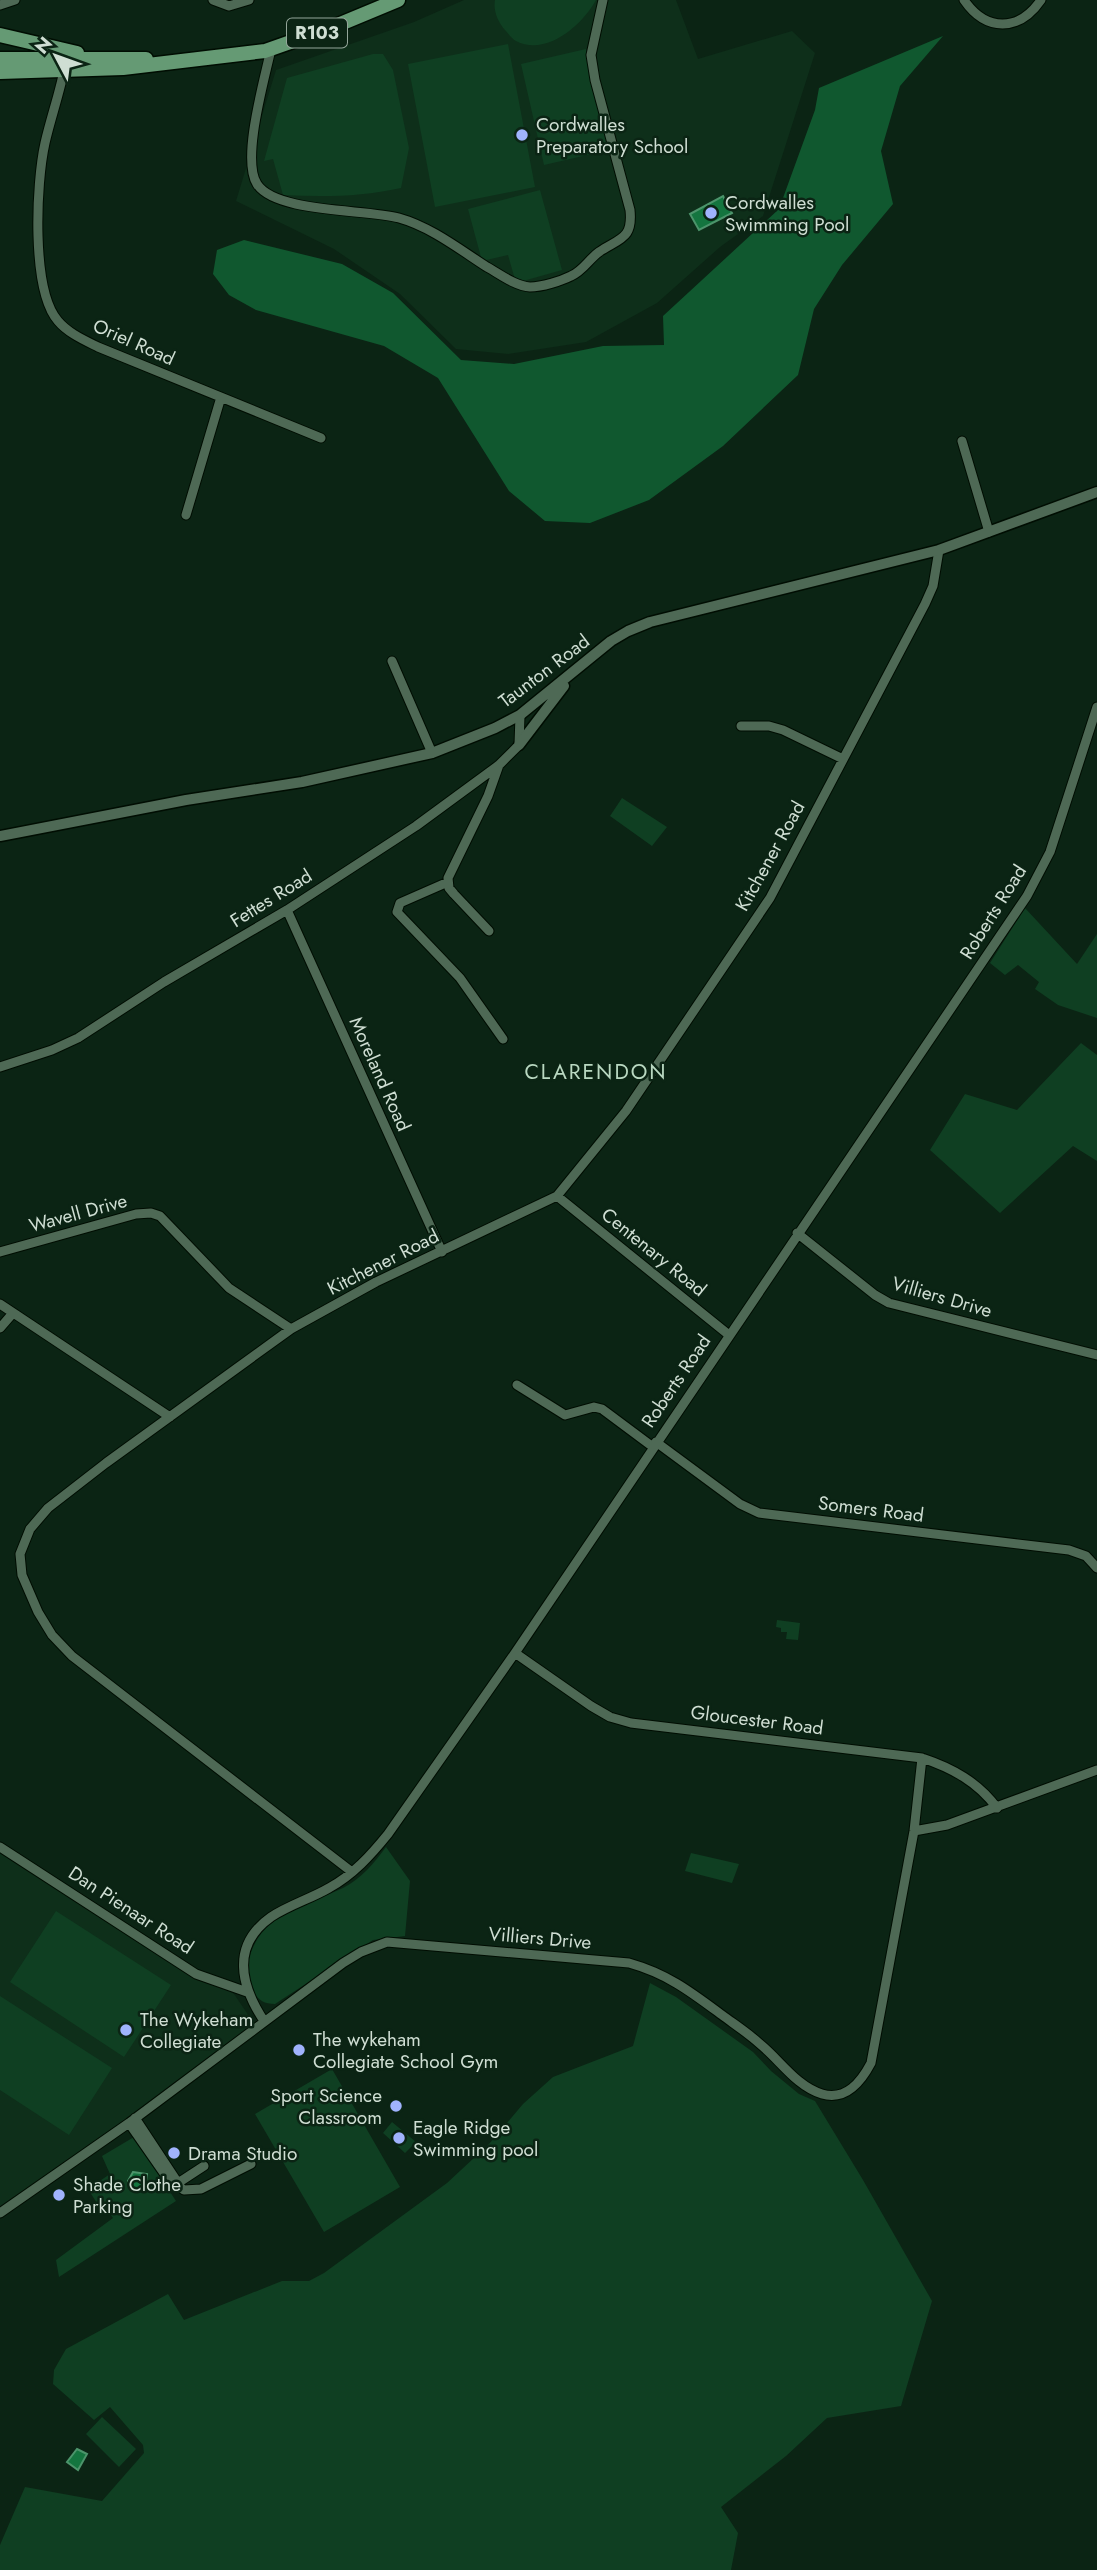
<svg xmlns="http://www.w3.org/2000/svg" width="1097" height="2570" font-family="Jost,sans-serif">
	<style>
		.built { fill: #0e2f1a }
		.green { fill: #0f3f22 }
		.forest { fill: #10582f }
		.water { fill: #14753f; stroke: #4c946b; stroke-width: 2 }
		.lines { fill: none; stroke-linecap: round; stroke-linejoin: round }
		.minor-casing { stroke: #000d02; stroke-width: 11 }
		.tertiary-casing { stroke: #000d02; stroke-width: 13 }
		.primary-casing { stroke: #000d02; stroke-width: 17 }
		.minor { stroke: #4e6955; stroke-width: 9 }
		.tertiary { stroke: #4e6955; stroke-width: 10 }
		.primary { stroke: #659a74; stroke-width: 14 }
		.poi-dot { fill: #a0b3fd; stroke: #0b2414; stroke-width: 2.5 }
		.labels { text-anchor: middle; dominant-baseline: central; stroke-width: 5; stroke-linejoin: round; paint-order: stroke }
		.shield { fill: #0b2414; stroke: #94a69a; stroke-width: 2 }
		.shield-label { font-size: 18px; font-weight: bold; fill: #cfded3 }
		.poi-label { font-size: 19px; fill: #cfded3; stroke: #0b2414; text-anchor: start }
		.street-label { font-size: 19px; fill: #cfded3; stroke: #0b2414 }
		.neighbourhood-label { font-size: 21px; letter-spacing: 2px; fill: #b9d8c1; stroke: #0b2414 }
	</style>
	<rect width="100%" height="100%" fill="#0b2414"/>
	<!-- built -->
	<path class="built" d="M 464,0 L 676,0 L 698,59 L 792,31 L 815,53 L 763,216 L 720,247 L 657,303 L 586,342 L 508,354 L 456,349 L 400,294 L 334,249 L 236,201 L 276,70 L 414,22 Z
		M 0,1851 L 234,1994 L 255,2025 L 0,2212 Z"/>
	<!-- green -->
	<path class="green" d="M 495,0 L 596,0 C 583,24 547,57 516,41 C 512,39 508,33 505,30 C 498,22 493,11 495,0 Z
		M 508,44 L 535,187 L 435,207 L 408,64 Z
		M 586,49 L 609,150 L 544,165 L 521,64 Z
		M 373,54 L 383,54 L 393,70 L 409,148 L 401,188 C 361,197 323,197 283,195 L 273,159 L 264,161 L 287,78 Z
		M 540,190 L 562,270 L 516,283 L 508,255 L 482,261 L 468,209 Z
		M 622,798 L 667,827 L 652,846 L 610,816 Z
		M 1025,908 L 1077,964 L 1097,934 L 1097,1018 L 1058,1005 L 1035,989 L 1039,982 L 1018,965 L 1005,975 L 990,963 Z
		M 1081,1043 L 1097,1055 L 1097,1161 L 1073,1146 L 1000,1213 L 930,1150 L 965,1094 L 1017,1110 Z
		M 777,1620 L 800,1623 L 798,1640 L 786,1639 L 787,1632 L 781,1632 L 781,1628 L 776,1627 Z
		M 386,1847 L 410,1881 L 405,1936 L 373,1940 L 275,2004 C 262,2004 256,1998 251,1987 C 246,1976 247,1967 250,1955 C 264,1912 307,1905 343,1888 C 361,1879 374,1863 386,1847 Z
		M 691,1853 L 739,1864 L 732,1883 L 685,1871 Z
		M 56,1911 L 171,1985 L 124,2057 L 10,1982 Z
		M 650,1983 L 676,1997 L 753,2052 L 771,2071 L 799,2094 L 815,2101 L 863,2180 L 932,2301 L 901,2406 L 827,2418 L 786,2456 L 721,2507 L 738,2533 L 731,2570 L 0,2570 L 0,2545 L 25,2487 L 102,2501 L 144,2453 L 143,2445 L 110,2407 L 94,2420 L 53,2384 L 54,2370 L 66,2349 L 168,2294 L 184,2320 L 282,2281 L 309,2281 L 324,2273 L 447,2183 L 489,2144 L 523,2104 L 553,2077 L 633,2046 Z
		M 0,1996 L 112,2068 L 69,2135 L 0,2090 Z
		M 332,2069 L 400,2187 L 324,2232 L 255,2114 Z
		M 392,2122 L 416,2142 L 405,2153 L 383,2133 Z
		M 134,2137 L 176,2201 L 59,2277 L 56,2260 L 113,2218 L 108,2211 L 100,2208 L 88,2189 L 110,2174 L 102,2156 Z
		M 102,2417 L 136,2449 L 119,2467 L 86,2434 Z"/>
	<!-- forest -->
	<path class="forest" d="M 943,36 L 900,86 L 881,151 L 893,204 L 842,265 L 814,309 L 798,375 L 723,446 L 649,500 L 590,523 L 545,521 L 509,491 L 438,378 L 384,346 L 256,310 L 229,295 L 213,274 L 217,250 L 244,240 L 342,264 L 393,293 L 461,360 L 514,364 L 603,346 L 664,345 L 663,316 L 779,209 L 815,110 L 819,88 Z"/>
	<!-- water -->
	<path class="water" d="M 723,196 L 732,213 L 699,230 L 690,214 Z
		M 133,2172 L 147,2174 L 145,2189 L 133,2188 L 128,2181 Z
		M 77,2449 L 87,2454 L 78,2470 L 67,2462 Z"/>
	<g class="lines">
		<!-- minor casing -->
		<g class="minor-casing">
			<path id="minor" d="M 213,0 L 229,6 L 249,0
				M 964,0 C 986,32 1019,32 1041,0
				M 0,5 L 15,0
				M 271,49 C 265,78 241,159 257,184 C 275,213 366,209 399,218 C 431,227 459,249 487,267 C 500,274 515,286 530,287 C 542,287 561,281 571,276 C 583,271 589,259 599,252 C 620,238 633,239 630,210 L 595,80 L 591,55 L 603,0
				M 65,66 C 60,92 51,117 45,143 C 36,183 31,290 58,321 C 68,333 84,340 98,347 L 321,438
				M 962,441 L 989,532
				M 186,515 L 221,397
				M 392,661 L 432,753
				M 741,726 L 769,726 L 783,730 L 843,759
				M 448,882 L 400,903 L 397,912 L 460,978 L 503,1039
				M 287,910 L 442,1252
				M 489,931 L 454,894 L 449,888 L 448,878 L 488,796 L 499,765
				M 0,1067 L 52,1050 L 78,1038 L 164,982 L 287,910 L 416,826 L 499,765 L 519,745 L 520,715
				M 557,1196 L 729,1335
				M 797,1233 L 875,1295 L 889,1303 L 1097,1355
				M 0,1252 L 136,1214 L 151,1213 L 160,1216 L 229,1288 L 291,1329
				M 0,1304 L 170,1417
				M 0,1328 L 13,1313
				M 517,1385 L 565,1415 L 594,1407 L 602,1409 L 653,1447
				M 656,1442 L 740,1504 L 759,1513 L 1069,1550 L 1086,1556 L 1097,1568
				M 515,1653 L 591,1706 L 610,1717 L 631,1723 L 922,1758 C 952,1768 978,1782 997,1808
				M 914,1831 L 947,1825 L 1097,1770
				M 0,1847 L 196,1974 L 247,1992
				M 352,1872 L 72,1656 L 52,1635 L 38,1612 L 22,1575 L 20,1554 L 30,1529 L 48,1508 L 106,1463 L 291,1329 L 376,1282 L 557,1196 L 626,1111 L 770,898 L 925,604 L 933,586 L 939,550
				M 264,2021 C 241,1986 230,1946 271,1917 C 289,1905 310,1899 329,1888 C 353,1875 371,1855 388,1834 L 515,1653 L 1027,896 L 1050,852 L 1097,707
				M 135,2118 L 178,2183 L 204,2166
				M 129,2123 L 168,2179 L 184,2190 L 201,2189 L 251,2164
				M 0,2213 L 129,2123 L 343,1963 L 361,1952 L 387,1942 L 629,1963 C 668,1974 691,1992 722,2015 C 734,2024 748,2033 760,2044 C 780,2060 796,2086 822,2094 C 846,2101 861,2082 871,2063 L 914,1831 L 922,1758"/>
		</g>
		<!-- tertiary casing -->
		<g class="tertiary-casing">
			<path id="tertiary" d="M 519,745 L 564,686
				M 0,836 L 186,800 L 302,782 L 432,753 L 495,728 L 520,715 L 611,641 L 628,631 L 650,622 L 939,550 L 1097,492"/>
		</g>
		<!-- primary casing -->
		<g class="primary-casing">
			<path id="primary" d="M 0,35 L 77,53
				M 0,59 L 146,59
				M 0,72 L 123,68 L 265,51 L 333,27 L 398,0"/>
		</g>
		<!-- minor -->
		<use href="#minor" class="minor"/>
		<!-- tertiary -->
		<use href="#tertiary" class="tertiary"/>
		<!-- primary -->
		<use href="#primary" class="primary"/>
	</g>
	<!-- markers -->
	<g class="poi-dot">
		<circle cx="522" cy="135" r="7"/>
		<circle cx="711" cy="213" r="7"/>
		<circle cx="126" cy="2030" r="7"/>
		<circle cx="299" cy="2050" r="7"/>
		<circle cx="396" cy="2106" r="7"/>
		<circle cx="399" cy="2138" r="7"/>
		<circle cx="174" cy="2153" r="7"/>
		<circle cx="59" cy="2195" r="7"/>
	</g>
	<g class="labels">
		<!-- shield labels -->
		<rect class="shield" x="287" y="18.5" width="60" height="29" rx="5"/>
		<g class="shield-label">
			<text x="317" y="33">R103</text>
		</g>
		<!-- poi labels -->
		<g class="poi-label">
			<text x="536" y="124">Cordwalles<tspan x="536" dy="22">Preparatory School</tspan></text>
			<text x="725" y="202">Cordwalles<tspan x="725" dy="22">Swimming Pool</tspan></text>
			<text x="140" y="2019">The Wykeham<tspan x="140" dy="22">Collegiate</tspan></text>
			<text x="313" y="2039">The wykeham<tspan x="313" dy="22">Collegiate School Gym</tspan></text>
			<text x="382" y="2095" text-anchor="end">Sport Science<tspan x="382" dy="22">Classroom</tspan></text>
			<text x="413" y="2127">Eagle Ridge<tspan x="413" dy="22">Swimming pool</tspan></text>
			<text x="188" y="2153">Drama Studio</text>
			<text x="73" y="2184">Shade Clothe<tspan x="73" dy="22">Parking</tspan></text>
		</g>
		<!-- street labels -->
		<g class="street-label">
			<text transform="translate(134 342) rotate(24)">Oriel Road</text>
			<text transform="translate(544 671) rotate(-37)">Taunton Road</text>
			<text transform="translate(770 856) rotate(-61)">Kitchener Road</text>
			<text transform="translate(271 898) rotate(-32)">Fettes Road</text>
			<text transform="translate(993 912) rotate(-58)">Roberts Road</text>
			<text transform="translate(380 1074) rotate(66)">Moreland Road</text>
			<text transform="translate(78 1213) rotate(-15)">Wavell Drive</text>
			<text transform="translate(654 1252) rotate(39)">Centenary Road</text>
			<text transform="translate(383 1262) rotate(-27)">Kitchener Road</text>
			<text transform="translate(942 1297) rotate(16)">Villiers Drive</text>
			<text transform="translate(676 1381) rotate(-56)">Roberts Road</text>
			<text transform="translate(871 1509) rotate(7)">Somers Road</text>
			<text transform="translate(757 1720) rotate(7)">Gloucester Road</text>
			<text transform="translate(131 1910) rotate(33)">Dan Pienaar Road</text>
			<text transform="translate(540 1938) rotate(5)">Villiers Drive</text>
		</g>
		<!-- neighbourhood labels -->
		<g class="neighbourhood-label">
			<text x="596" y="1072">CLARENDON</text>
		</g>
	</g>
	<!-- north arrow -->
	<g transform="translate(56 56) rotate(311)" stroke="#0b2414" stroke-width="5" paint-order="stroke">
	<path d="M0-5L12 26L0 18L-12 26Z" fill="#cfded3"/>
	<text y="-10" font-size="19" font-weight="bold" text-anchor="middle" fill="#cfded3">N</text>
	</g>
</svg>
